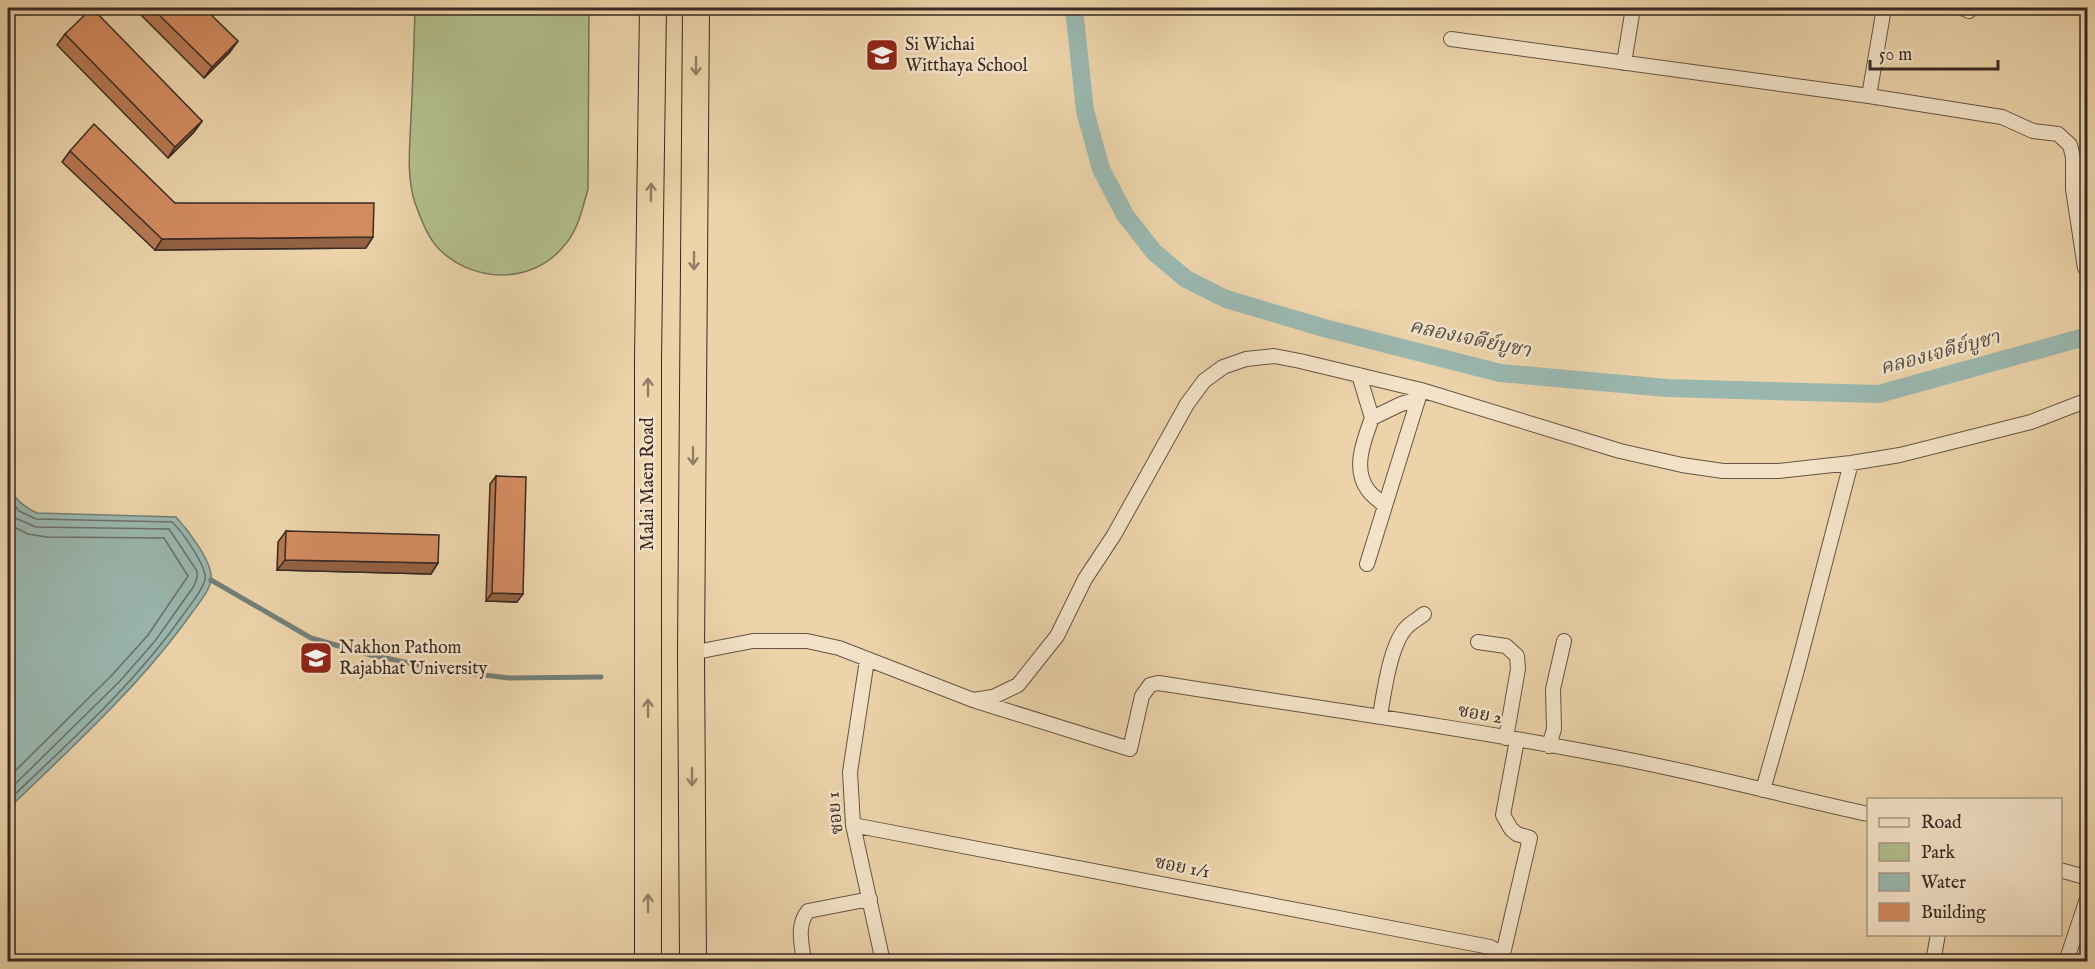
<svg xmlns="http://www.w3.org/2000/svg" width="2095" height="969" font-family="'IM FELL English','Noto Serif Thai',serif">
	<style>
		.green { fill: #b2be8c; stroke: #767458; stroke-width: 1.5 }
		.water { fill: #9ab7af; stroke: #737f77; stroke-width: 1.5 }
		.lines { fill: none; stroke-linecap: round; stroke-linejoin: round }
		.shore { stroke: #6a706a; stroke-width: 1.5 }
		.stream { stroke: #737f77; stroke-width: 5 }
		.canal { stroke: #9ab7af; stroke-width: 18 }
		.street-casing { stroke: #665445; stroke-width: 16 }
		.highway-casing { stroke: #392a24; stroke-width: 28 }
		.street { stroke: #f3e2c7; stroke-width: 14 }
		.highway { stroke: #ecd3a9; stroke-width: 26 }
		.wall { fill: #b57853; stroke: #392a24; stroke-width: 1.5 }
		.shaded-wall { fill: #936143; stroke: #392a24; stroke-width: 1.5 }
		.building { fill: #d28b60; stroke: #392a24; stroke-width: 1.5 }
		.oneway { stroke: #927e66 }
		.labels { text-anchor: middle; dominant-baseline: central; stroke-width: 5; stroke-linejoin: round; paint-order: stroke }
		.poi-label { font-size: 18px; fill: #392a24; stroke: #f3e2c7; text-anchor: start }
		.street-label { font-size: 18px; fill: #392a24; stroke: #f3e2c7 }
		.water-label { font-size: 20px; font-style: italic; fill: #514d47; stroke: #f3e2c7 }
	</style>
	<rect width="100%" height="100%" fill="#ecd3a9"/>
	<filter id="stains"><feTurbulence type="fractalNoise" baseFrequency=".00333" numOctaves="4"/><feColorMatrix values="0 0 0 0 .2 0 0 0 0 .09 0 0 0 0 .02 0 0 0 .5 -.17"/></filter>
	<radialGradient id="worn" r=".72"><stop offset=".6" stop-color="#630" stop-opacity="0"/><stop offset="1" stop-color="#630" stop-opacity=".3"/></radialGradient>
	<!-- green -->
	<path class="green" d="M 415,8 L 589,8 L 588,189 C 582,210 578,231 563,247 C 532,284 475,283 441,251 C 428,239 421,219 415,203 C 406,176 410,145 411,117 C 413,80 414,44 415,8 Z"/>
	<!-- water -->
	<path class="water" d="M 8,483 C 14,499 22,506 37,513 L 176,517 C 187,529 213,562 211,579 C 210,591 198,604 191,614 C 139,687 72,747 8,809 Z"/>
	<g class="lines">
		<!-- shore -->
		<path class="shore" d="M 8,497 L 19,511 L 36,519 L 172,522 C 182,531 208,568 205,580 C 201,593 190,605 183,615 C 134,685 69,742 8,801
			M 8,510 L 15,518 L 36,527 L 169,529 L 197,571 L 197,578 L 194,586 L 155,641 L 120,681 L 8,791
			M 8,524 L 28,534 L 47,537 L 164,538 L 188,576 L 148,635 L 113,674 L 8,778"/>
		<!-- stream -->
		<path class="stream" d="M 211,580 L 311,638 L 371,655 L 443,670 L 509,678 L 601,677"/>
		<!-- canal -->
		<path class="canal" d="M 1074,8 L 1085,111 L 1101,169 L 1125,215 L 1154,252 L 1186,279 L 1226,299 L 1324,328 L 1500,373 L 1667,388 L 1879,394 L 2088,336"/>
		<!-- street casing -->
		<g class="street-casing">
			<path id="street" d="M 1962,8 L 1969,11
				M 1451,39 L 1869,96 L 1884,8
				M 1624,63 L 1633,8
				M 1869,96 L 2002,117 L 2033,131 L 2058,134 L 2070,145 L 2073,157 L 2073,189 L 2085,268
				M 1359,375 L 1372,418
				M 1385,506 C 1380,501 1372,496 1368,490 C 1352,469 1364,440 1372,418 L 1401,404 L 1418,399
				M 1367,564 L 1421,390
				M 1478,642 L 1506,646 L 1517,656 L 1518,669 L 1506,738
				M 691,653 L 753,641 L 807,641 L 839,648 L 973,700 L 993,697 L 1018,685 L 1057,636 L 1085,579 L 1114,535 L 1187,404 L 1204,381 L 1223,367 L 1246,359 L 1274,356 L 1300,361 L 1421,390 L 1620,451 L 1682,465 L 1723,471 L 1778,471 L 1851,463 L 1900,455 L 2031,422 L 2088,400
				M 867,660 L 850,772 L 853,825 L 883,962
				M 976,701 L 1130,749 L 1142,696 L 1150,685 L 1158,683 C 1312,707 1467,728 1620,758 C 1703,774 1786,796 1868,814
				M 1380,716 C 1384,692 1390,647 1405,629 C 1410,623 1418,619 1424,614
				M 1549,746 L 1554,729 L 1553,689 L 1564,641
				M 1763,790 L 1797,670 L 1851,463
				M 853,825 L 1490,947 L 1503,954
				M 2060,870 L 2088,878
				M 804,962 C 802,944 796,926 808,911 L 870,899
				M 1504,962 L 1503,954 L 1530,838 L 1517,834 L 1511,829 L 1503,815 L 1517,740
				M 1933,962 L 1938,934
				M 2066,962 L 2088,896"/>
		</g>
		<!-- highway casing -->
		<g class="highway-casing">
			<path id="highway" d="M 648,962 L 648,358 L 653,8
				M 693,962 L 691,653 L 696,8"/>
		</g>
		<!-- street -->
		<use href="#street" class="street"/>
		<!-- highway -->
		<use href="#highway" class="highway"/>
	</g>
	<!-- wall -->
	<path class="wall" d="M 134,8 L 204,8 L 230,52 L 204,78 Z
		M 65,34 L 202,121 L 194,132 L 168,158 L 57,45 Z
		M 70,151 L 175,203 L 366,248 L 155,250 L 62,162 Z
		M 496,476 L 517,602 L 486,601 L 490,484 Z
		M 286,531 L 438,563 L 431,574 L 277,570 L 278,542 Z"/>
	<!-- shaded-wall -->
	<path class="shaded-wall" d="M 238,41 L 230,52 L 204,78 L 212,67 Z
		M 202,121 L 194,132 L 168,158 L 175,147 Z
		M 373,237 L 366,248 L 155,250 L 162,239 Z
		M 285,560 L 438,563 L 431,574 L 277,570 Z
		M 492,593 L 523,594 L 517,602 L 486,601 Z"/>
	<!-- building -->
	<path class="building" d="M 92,8 L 202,121 L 175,147 L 65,34 Z
		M 152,8 L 204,8 L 238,41 L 212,67 Z
		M 94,124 L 175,203 L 374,203 L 373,237 L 162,239 L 70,151 Z
		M 496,476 L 526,477 L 523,594 L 492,593 Z
		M 286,531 L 439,535 L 438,563 L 285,560 Z"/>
	<!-- one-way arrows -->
	<defs><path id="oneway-shaft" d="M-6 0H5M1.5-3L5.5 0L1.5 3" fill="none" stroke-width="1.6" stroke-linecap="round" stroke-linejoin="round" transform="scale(1.5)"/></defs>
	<g class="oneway">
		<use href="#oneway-shaft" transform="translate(696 66) rotate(90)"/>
		<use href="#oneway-shaft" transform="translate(651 192) rotate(-89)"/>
		<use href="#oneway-shaft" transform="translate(694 261) rotate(90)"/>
		<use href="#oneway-shaft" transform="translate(648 387) rotate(-90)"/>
		<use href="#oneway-shaft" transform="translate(693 456) rotate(90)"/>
		<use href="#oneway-shaft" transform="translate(648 708) rotate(-90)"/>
		<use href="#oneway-shaft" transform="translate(692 777) rotate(90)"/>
		<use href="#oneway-shaft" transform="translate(648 903) rotate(-90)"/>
	</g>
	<!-- icons -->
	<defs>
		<g id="school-square" transform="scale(1.725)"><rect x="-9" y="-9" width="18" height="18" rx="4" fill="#8f2418" stroke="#f3e2c7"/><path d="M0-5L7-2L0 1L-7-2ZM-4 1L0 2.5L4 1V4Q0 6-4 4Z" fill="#fff"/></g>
		<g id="university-square" transform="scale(1.725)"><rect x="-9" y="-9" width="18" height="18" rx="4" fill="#8f2418" stroke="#f3e2c7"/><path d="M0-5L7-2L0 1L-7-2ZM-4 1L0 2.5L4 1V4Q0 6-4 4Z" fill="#fff"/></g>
	</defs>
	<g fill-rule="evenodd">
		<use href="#school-square" x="882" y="55"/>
		<use href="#university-square" x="316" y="658"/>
	</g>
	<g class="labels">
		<!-- poi labels -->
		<g class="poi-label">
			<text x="905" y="45">Si Wichai<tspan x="905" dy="21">Witthaya School</tspan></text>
			<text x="339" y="648">Nakhon Pathom<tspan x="339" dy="21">Rajabhat University</tspan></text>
		</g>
		<!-- street labels -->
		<g class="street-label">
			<text transform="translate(648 484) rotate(-90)">Malai Maen Road</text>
			<text transform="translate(1480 715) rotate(10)">ซอย 2</text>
			<text transform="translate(836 813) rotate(-96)">ซอย 1</text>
			<text transform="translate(1182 868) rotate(11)">ซอย 1/1</text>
		</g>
		<!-- water labels -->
		<g class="water-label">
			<text transform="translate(1470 339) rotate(12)">คลองเจดีย์บูชา</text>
			<text transform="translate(1940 353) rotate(-15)">คลองเจดีย์บูชา</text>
		</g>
	</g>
	<!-- margin -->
	<rect width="2095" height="969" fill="none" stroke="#ecd3a9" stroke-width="30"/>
	<rect x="9" y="9" width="2077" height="951" fill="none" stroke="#392a24" stroke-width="3"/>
	<rect x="15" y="15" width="2065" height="939" fill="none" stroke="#392a24" stroke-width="1.5"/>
	<!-- legend -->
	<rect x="1867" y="798" width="195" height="138" fill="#f3e2c7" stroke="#a99886" stroke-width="1.5"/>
	<rect x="1879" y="818" width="30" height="9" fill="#f3e2c7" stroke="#a99886" stroke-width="1.5"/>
	<text x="1921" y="828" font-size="18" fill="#392a24">Road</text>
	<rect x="1879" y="843" width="30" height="18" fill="#b2be8c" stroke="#a99886" stroke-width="1.5"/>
	<text x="1921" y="858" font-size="18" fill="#392a24">Park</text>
	<rect x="1879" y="873" width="30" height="18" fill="#9ab7af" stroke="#a99886" stroke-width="1.5"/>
	<text x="1921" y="888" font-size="18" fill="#392a24">Water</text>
	<rect x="1879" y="903" width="30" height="18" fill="#d28b60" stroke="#a99886" stroke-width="1.5"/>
	<text x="1921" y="918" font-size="18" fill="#392a24">Building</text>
	<!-- scale -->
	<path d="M1870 60v9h128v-9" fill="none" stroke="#392a24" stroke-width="3"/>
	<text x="1879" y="60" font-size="18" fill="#392a24" stroke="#f3e2c7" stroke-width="4.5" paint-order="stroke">50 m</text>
	<rect width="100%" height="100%" filter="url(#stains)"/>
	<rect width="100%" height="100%" fill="url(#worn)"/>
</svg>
